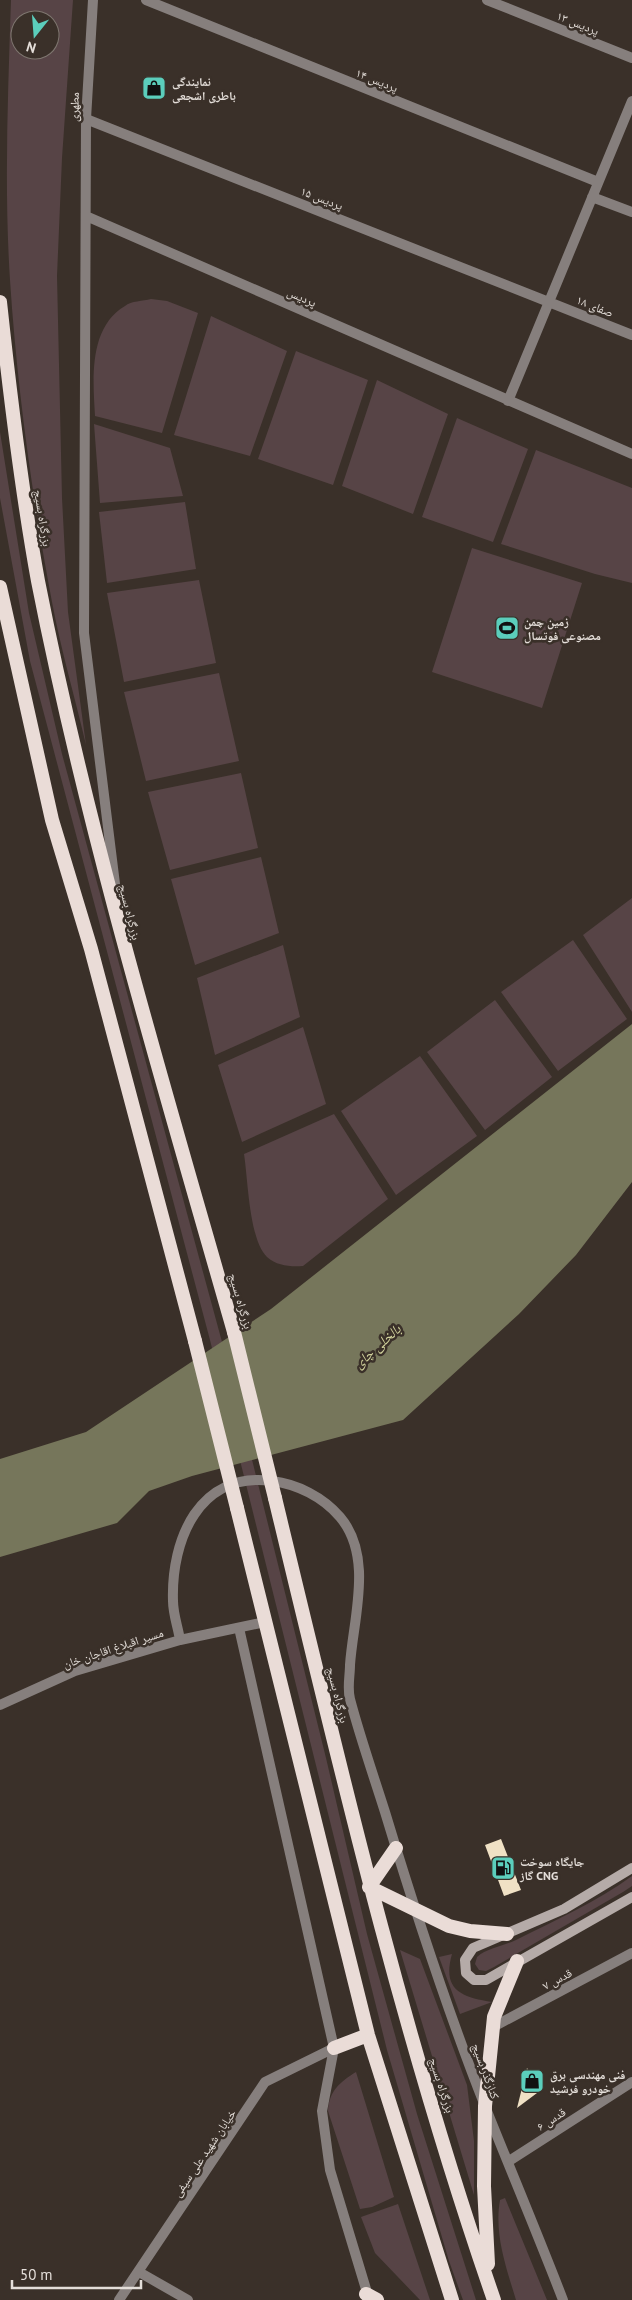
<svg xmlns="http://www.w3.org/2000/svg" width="632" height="2300" font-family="'PT Sans','Noto Naskh Arabic',sans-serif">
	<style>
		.green { fill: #574446; fill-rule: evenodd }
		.water { fill: #76765b }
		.building { fill: #f0e1c5 }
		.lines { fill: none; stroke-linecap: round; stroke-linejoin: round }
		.minor { stroke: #867f7d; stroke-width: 10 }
		.tertiary { stroke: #867f7d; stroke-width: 10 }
		.secondary { stroke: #b5aba8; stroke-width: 10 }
		.trunk { stroke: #eadcd7; stroke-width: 14 }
		.trunk-bridge { stroke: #eadcd7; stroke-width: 14 }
		.labels { text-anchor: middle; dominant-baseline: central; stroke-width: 5; stroke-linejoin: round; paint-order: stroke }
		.street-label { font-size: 12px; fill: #e4ded9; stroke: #3a3029 }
		.poi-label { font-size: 12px; font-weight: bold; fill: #e4ded9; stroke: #3a3029; text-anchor: start }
		.water-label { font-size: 14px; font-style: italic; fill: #d2d39d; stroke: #3a3029 }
	</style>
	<rect width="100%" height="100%" fill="#3a3029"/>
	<!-- green -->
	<path class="green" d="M 11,0 L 73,0 L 62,158 L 57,276 L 62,498 L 68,612 L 86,745 C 75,698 61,650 52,602 C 32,496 17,387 10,280 C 4,186 8,93 11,0 ZM 20,20 L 50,20 L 50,50 L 20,50 Z
		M 151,299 L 167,301 L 198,313 L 162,433 L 95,416 C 93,380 88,328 125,306 C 131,301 143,301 151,299 Z
		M 211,316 L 287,351 L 250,456 L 174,435 Z
		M 296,351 L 368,380 L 333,485 L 258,459 Z
		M 377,380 L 448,414 L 413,514 L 342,486 Z
		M 457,418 L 528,449 L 493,542 L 422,517 Z
		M 94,424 L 170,448 L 183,496 L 100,503 Z
		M 0,432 L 29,613 L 62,754 L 231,1375 L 326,1758 L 367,1934 L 417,2114 L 476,2300 L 463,2300 L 449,2261 L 387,2050 L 210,1340 L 30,661 L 0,498 Z
		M 536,450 L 632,488 L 632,583 L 595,574 L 501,544 Z
		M 185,502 L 196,569 L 107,583 L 99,512 Z
		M 472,548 L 582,583 L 542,708 L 432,672 Z
		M 199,580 L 216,663 L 124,682 L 107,593 Z
		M 219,673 L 239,761 L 146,781 L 124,692 Z
		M 241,773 L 258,848 L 170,870 L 148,792 Z
		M 261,857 L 279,933 L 195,965 L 171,879 Z
		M 632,898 L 632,1012 L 583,935 Z
		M 573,940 L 627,1019 L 558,1071 L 501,992 Z
		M 283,945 L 300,1017 L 215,1055 L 197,978 Z
		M 495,1000 L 552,1077 L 485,1130 L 427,1052 Z
		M 303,1027 L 326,1104 L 242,1142 L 218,1065 Z
		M 420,1056 L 477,1136 L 396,1195 L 341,1111 Z
		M 334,1114 L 388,1199 L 303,1266 C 291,1267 277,1266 267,1257 C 249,1240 248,1179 244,1154 Z
		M 632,1876 L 632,1886 L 623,1892 L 494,1967 L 486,1971 L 479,1970 L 475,1964 L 477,1957 C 487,1948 504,1946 516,1940 C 556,1920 596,1902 632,1876 Z
		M 400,1950 L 420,1959 L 467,2085 L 474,2141 L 474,2195 Z
		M 452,1954 C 442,1989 460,1997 492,2002 L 460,2014 L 439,1957 Z
		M 356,2072 L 394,2197 L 372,2207 L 360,2209 L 328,2111 C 329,2091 340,2082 356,2072 Z
		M 505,2198 L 547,2300 L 516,2300 C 506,2267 494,2234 500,2200 Z
		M 398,2204 L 430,2300 L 420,2300 L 375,2253 L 361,2217 Z"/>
	<!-- water -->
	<path class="water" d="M 632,1024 L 632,1182 L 576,1255 L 519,1314 L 403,1420 L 192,1476 L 149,1491 L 117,1523 L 0,1557 L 0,1459 L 86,1432 L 271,1309 Z"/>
	<!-- building -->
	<path class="building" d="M 501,1839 L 521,1890 L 504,1896 L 485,1845 Z
		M 527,2068 L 541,2090 L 517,2108 Z"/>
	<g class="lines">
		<!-- minor -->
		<path class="minor" d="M 146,0 L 598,182
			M 487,0 L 632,58
			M 86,119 L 632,335
			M 592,197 L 632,212
			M 508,401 L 632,101
			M 239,1628 L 334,2048 L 322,2111 L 330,2170 L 369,2299
			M 180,1640 C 178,1627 173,1614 173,1601 C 171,1540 199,1471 272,1481 C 297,1484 323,1497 340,1517 C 374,1557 353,1619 350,1665 C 350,1676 347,1688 350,1699 C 360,1737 373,1774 385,1812 C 415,1911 447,2010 485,2106 C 511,2171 538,2235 563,2300
			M 0,1705 L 75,1671 L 180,1640 L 265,1622
			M 493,2027 L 632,1953
			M 509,2161 L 632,2082
			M 139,2272 L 188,2300
			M 119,2300 L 265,2082 L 334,2048"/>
		<!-- tertiary -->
		<path class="tertiary" d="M 93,0 L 86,119 L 84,633 L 116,892
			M 86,216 L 632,454"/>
		<!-- secondary -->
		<path class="secondary" d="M 632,1868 L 564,1909 L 473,1948 L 465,1960 L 466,1973 L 474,1980 L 486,1980 L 632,1897"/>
		<!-- trunk -->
		<path class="trunk" d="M 0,302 C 10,395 21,488 38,581 C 88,835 163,1083 234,1332
			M 0,587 L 52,820 L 91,949 L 195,1341
			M 275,1498 C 340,1768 403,2038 494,2300
			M 237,1508 L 368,2035 L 452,2300
			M 396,1848 L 369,1887 L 449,1926 L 470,1931 L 507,1934
			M 334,2048 L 368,2035
			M 488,2264 L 484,2186 L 485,2106 L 494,2017 L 517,1961
			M 366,2294 L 377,2300"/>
		<!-- trunk-bridge -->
		<path class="trunk-bridge" d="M 234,1332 L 275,1498
			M 195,1341 L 237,1508"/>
	</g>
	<!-- icons -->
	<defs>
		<g id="shop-square" transform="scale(1.25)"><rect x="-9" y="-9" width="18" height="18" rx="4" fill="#5bcebc" stroke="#3a3029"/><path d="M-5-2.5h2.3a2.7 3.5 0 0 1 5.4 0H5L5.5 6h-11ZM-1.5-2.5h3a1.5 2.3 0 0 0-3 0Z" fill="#111"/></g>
		<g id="stadium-square" transform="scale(1.25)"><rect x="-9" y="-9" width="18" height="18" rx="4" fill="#5bcebc" stroke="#3a3029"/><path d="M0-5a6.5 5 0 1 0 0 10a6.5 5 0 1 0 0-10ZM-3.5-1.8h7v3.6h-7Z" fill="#111"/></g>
		<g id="fuel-square" transform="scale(1.25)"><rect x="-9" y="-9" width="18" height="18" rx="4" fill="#5bcebc" stroke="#3a3029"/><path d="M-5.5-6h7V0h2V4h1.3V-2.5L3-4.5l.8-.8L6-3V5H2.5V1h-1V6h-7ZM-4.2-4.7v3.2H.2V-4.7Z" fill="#111"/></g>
	</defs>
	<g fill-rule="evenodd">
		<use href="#shop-square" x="154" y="88"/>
		<use href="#stadium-square" x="507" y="628"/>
		<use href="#fuel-square" x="503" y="1868"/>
		<use href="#shop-square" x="532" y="2081"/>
	</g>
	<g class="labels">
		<!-- street labels -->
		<g class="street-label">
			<text transform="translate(578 23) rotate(22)">پردیس ۱۳</text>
			<text transform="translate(377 80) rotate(22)">پردیس ۱۴</text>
			<text transform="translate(74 107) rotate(-88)">مطهری</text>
			<text transform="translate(322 198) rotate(21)">پردیس ۱۵</text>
			<text transform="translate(302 297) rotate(24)">پردیس</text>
			<text transform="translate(595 306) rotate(22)">صفای ۱۸</text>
			<text transform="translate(43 518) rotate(81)">بزرگراه بسیج</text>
			<text transform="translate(130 912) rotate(76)">بزرگراه بسیج</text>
			<text transform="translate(241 1301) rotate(74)">بزرگراه بسیج</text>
			<text transform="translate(113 1648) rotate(-18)">مسیر اقبلاغ اقاجان خان</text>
			<text transform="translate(338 1695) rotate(76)">بزرگراه بسیج</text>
			<text transform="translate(557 1979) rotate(-28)">قدس ۷</text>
			<text transform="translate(486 2071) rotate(70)">کنارگذر بسیج</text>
			<text transform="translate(442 2085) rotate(72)">بزرگراه بسیج</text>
			<text transform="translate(551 2119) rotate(-33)">قدس ۶</text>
			<text transform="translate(204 2153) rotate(-56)">خیابان شهید علی سیفی</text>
		</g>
		<!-- poi labels -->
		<g class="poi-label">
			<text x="172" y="81">نمایندگی<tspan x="172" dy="14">باطری اشجعی</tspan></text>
			<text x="524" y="621">زمین چمن<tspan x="524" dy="14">مصنوعی فوتسال</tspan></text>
			<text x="520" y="1861">جایگاه سوخت<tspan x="520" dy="14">گاز CNG</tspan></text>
			<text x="550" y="2074">فنی مهندسی برق<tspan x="550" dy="14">خودرو فرشید</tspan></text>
		</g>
		<!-- water labels -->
		<g class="water-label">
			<text transform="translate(377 1346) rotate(-42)">بالخلی چای</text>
		</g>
	</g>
	<!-- north arrow -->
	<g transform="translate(35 35) rotate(197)"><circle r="24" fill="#3a3029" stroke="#7e766f"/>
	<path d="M0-4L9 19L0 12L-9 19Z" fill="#5bcebc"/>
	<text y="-8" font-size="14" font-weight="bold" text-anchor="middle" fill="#e4ded9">N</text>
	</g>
	<!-- scale -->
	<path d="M12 2280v8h129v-8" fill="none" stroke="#e4ded9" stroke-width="2.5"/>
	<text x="20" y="2280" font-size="15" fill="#e4ded9" stroke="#3a3029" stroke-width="4" paint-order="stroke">50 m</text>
</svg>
